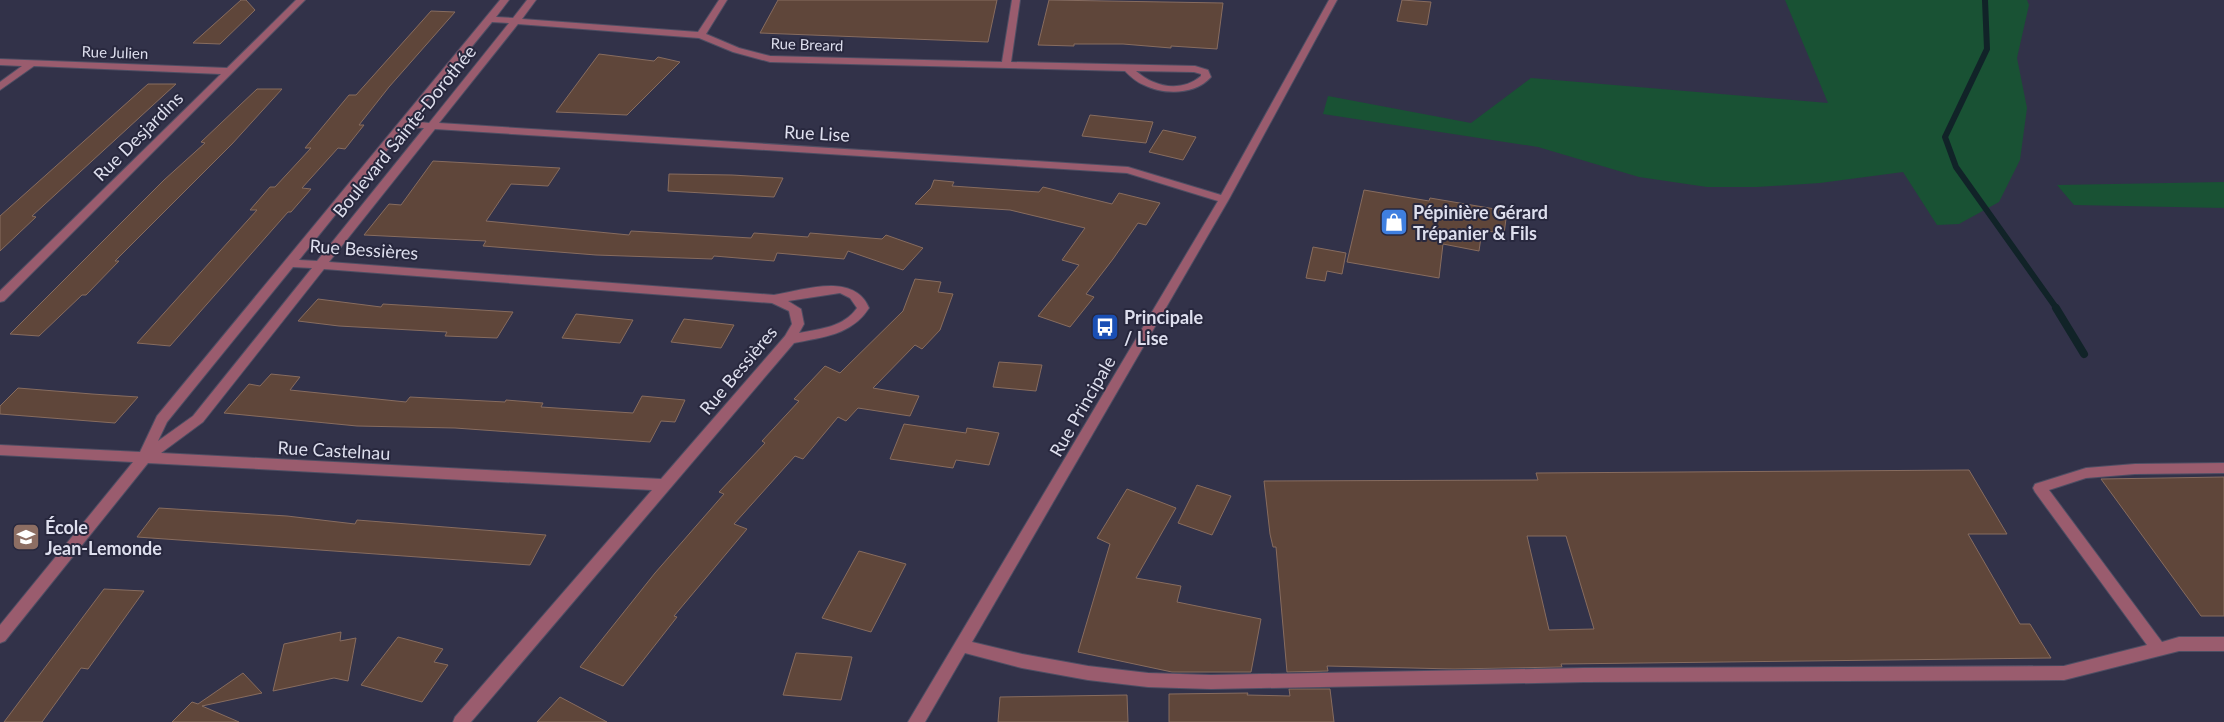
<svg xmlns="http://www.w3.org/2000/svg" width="2224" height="722" font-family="Lato,sans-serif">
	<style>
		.green { fill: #195234 }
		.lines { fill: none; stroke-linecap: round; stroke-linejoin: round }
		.stream-far1 { stroke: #112328; stroke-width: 6 }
		.stream { stroke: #112328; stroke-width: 8 }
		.building { fill: #5f463a; stroke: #876c5f; fill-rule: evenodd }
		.minor-casing { stroke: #4e4e63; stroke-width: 2 }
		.minor { fill: #9a5c6e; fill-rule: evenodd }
		.labels { text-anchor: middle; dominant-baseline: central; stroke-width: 4; stroke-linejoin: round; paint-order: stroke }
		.far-street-label { font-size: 15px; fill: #dedfee; stroke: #28283e }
		.street-label { font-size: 18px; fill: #dedfee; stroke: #28283e }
		.poi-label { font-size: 18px; font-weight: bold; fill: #dedfee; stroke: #28283e; text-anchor: start }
	</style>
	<rect width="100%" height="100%" fill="#323249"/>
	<!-- green -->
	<path class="green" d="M 1785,0 L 2027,0 L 2029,5 L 2017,58 L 2027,108 L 2020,160 L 1999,202 L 1959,224 L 1937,225 L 1903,172 L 1820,183 L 1757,187 L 1707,187 L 1639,177 L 1538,147 L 1323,114 L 1328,96 L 1471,123 L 1531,78 L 1828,103 Z
		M 2224,182 L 2224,208 L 2074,205 L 2057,185 Z"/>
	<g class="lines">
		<!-- stream-far1 -->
		<path class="stream-far1" d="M 1985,0 L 1987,49 L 1945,137 L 1956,167 L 2057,309"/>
		<!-- stream -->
		<path class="stream" d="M 2056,308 L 2084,354"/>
	</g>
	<!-- building -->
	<path class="building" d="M 241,0 L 246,0 L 255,10 L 220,44 L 193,43 Z
		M 778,0 L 997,0 L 988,42 L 760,33 Z
		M 1049,0 L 1223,3 L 1217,49 L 1171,46 L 1171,48 L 1123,44 L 1074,44 L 1074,46 L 1038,45 Z
		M 1402,0 L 1431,2 L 1427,25 L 1397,21 Z
		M 431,11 L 455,12 L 389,87 L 359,125 L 364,125 L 345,149 L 338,148 L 302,188 L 311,189 L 291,212 L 288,212 L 170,346 L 137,343 L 257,210 L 250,210 L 270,187 L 275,187 L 311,148 L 305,148 L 349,95 L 356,95 Z
		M 599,54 L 654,61 L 658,57 L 680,62 L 627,115 L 556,112 Z
		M 148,84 L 176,84 L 32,216 L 36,217 L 0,251 L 0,216 Z
		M 257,89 L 282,89 L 232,144 L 115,261 L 119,261 L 86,295 L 82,295 L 39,336 L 10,334 L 164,180 L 205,143 L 201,142 Z
		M 1090,115 L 1153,122 L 1146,143 L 1082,136 Z
		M 1163,130 L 1196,137 L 1183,160 L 1149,152 Z
		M 433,161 L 560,168 L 548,186 L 511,184 L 486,221 L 629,235 L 631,231 L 751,238 L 754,233 L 808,237 L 810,233 L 882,239 L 886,235 L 923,248 L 903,270 L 848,251 L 844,259 L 777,253 L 774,261 L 714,256 L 712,259 L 596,255 L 483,246 L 486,241 L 364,235 L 389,204 L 401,205 Z
		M 669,174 L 732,175 L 783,178 L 774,197 L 668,191 Z
		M 934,180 L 954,182 L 952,186 L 1039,192 L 1043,187 L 1112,204 L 1119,193 L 1160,203 L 1146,225 L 1138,223 L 1113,259 L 1086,294 L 1094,297 L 1070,327 L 1038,316 L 1079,265 L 1062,260 L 1085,228 L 1010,210 L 915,204 L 931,188 Z
		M 1364,190 L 1429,201 L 1430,198 L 1507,211 L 1504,234 L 1482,230 L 1479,251 L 1443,244 L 1439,278 L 1347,262 Z
		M 1313,247 L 1346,253 L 1342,274 L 1327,271 L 1325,281 L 1306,278 Z
		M 915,279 L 941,282 L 938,292 L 953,294 L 940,330 L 922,349 L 915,345 L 873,388 L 919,396 L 910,416 L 858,408 L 846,421 L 838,417 L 803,459 L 795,456 L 734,524 L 747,529 L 674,616 L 677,617 L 623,686 L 580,667 L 655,573 L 724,494 L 719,492 L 765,443 L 762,441 L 799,401 L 794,399 L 825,366 L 840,373 L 903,311 Z
		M 318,299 L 381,307 L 383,304 L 513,312 L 497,338 L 445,336 L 447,332 L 339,326 L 298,321 Z
		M 576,314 L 633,320 L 620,343 L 562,338 Z
		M 684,319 L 734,325 L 721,348 L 671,342 Z
		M 999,362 L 1042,365 L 1036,391 L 993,387 Z
		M 271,374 L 300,377 L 290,390 L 406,402 L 410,397 L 505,402 L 506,400 L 543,403 L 541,407 L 633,413 L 642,396 L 685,400 L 675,422 L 661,421 L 650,442 L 455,428 L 357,426 L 224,413 L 249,384 L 260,386 Z
		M 18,388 L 92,394 L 138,397 L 115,423 L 0,414 L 0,406 Z
		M 904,424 L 966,433 L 967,428 L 999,433 L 989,465 L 956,460 L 953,468 L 890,459 Z
		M 1969,470 L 2007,534 L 1968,534 L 2020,624 L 2030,624 L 2051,658 L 1561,664 L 1562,667 L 1454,669 L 1327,666 L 1328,671 L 1287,672 L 1276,547 L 1273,547 L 1270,534 L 1264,481 L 1538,480 L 1536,473 ZM 1527,536 L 1566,536 L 1594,629 L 1549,630 Z
		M 2224,477 L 2224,616 L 2201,616 L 2101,479 Z
		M 1197,485 L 1231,496 L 1212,535 L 1178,523 Z
		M 1127,489 L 1176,508 L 1136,578 L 1181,586 L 1177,602 L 1261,619 L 1251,672 L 1172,672 L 1078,652 L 1110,544 L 1097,538 Z
		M 159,508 L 287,516 L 355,524 L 357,520 L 546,535 L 530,565 L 137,537 Z
		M 859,551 L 906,564 L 871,632 L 822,618 Z
		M 104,589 L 144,591 L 88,669 L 81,668 L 42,722 L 4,722 Z
		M 341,632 L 340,641 L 356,638 L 348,681 L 334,678 L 273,691 L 284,644 Z
		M 398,637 L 443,649 L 434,662 L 448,665 L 422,702 L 361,685 Z
		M 796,653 L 852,657 L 841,700 L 783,695 Z
		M 243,673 L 262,693 L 202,706 L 239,722 L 172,722 L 192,702 L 198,704 Z
		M 1289,689 L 1330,689 L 1334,722 L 1169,722 L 1169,694 L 1248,693 L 1247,695 L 1290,696 Z
		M 1127,695 L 1128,722 L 998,722 L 1000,697 Z
		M 560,697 L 607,722 L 537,722 Z"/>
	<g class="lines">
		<!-- minor casing -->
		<g class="minor-casing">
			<path id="minor" d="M 296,0 L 305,0 L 4,301 L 0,302 L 0,291 L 221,74 L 34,66 L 0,90 L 0,82 L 22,66 L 0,65 L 0,59 L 227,68 Z
				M 500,0 L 509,0 L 496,17 L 513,18 L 527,0 L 536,0 L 522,19 L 698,32 L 719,0 L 727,0 L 706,34 L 739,48 L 770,56 L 1002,62 L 1012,0 L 1020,0 L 1011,62 L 1195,66 L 1208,70 L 1211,77 C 1195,95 1164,95 1144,85 C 1136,82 1130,76 1125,71 L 770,62 L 733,52 L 699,38 L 518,24 L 439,123 L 1128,167 L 1221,195 L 1329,0 L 1337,0 L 1229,199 L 972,642 L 1022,654 L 1088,666 L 1148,673 L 1211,675 L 1584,668 L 2064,666 L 2147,645 L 2035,492 L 2033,488 L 2035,484 L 2086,468 L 2135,464 L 2224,463 L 2224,473 L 2135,474 L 2086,478 L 2049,490 L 2162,642 L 2179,637 L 2224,637 L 2224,651 L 2179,651 L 2064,680 L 1584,682 L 1211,689 L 1148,687 L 1088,680 L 1022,668 L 965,653 L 925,722 L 908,722 L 1218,201 L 1127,173 L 435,129 L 329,262 L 774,295 C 804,290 854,272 869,308 C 852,335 823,337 794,343 L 471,722 L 453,722 L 455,717 L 652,490 L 148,463 L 5,641 L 0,643 L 0,625 L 133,462 L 0,455 L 0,445 L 140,452 L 157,416 ZM 492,22 L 509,23 L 429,123 L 411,121 ZM 1136,71 L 1194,72 L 1201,74 L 1201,76 C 1181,93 1154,87 1136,71 ZM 406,127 L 424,128 L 317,261 L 299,260 ZM 293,267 L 312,268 L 193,416 L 158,441 L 167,422 ZM 324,269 L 772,303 L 789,311 L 792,324 L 785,336 L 661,479 L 161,453 L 203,422 ZM 840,293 L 850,298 L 857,308 C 844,327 820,329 799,333 L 804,324 L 801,309 L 788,301 Z"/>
		</g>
		<!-- minor -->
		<use href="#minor" class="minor"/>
	</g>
	<!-- icons -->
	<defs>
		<g id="shop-square" transform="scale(1.4375)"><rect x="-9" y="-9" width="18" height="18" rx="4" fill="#3f7fe0" stroke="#28283e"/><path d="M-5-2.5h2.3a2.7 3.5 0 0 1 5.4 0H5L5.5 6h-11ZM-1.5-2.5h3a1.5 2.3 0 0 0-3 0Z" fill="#fff"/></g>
		<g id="bus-square" transform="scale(1.4375)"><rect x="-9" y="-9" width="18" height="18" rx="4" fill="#1a4fb4" stroke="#28283e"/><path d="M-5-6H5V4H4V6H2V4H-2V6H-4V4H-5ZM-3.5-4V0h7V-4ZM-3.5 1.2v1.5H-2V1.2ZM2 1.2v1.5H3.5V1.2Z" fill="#fff"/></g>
		<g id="school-square" transform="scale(1.4375)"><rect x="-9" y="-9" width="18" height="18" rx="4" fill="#8d6e63" stroke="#28283e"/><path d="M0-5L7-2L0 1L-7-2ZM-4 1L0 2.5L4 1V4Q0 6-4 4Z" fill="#fff"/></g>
	</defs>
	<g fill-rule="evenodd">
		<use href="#shop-square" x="1394" y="222"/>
		<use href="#bus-square" x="1105" y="327"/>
		<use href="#school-square" x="26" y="537"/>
	</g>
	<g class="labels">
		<!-- far-street labels -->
		<g class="far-street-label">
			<text transform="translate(807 44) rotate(2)">Rue Breard</text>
			<text transform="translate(115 52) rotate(2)">Rue Julien</text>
		</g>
		<!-- street labels -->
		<g class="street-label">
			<text transform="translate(404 131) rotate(-51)">Boulevard Sainte-Dorothée</text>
			<text transform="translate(817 133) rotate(3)">Rue Lise</text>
			<text transform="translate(138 136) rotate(-45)">Rue Desjardins</text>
			<text transform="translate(364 249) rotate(4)">Rue Bessières</text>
			<text transform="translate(738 370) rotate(-50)">Rue Bessières</text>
			<text transform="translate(1082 406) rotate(-60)">Rue Principale</text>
			<text transform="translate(334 450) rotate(3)">Rue Castelnau</text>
		</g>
		<!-- poi labels -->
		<g class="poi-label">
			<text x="1413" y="212">Pépinière Gérard<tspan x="1413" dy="21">Trépanier &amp; Fils</tspan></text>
			<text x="1124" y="317">Principale<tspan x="1124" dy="21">/ Lise</tspan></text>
			<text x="45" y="527">École<tspan x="45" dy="21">Jean-Lemonde</tspan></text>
		</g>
	</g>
</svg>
